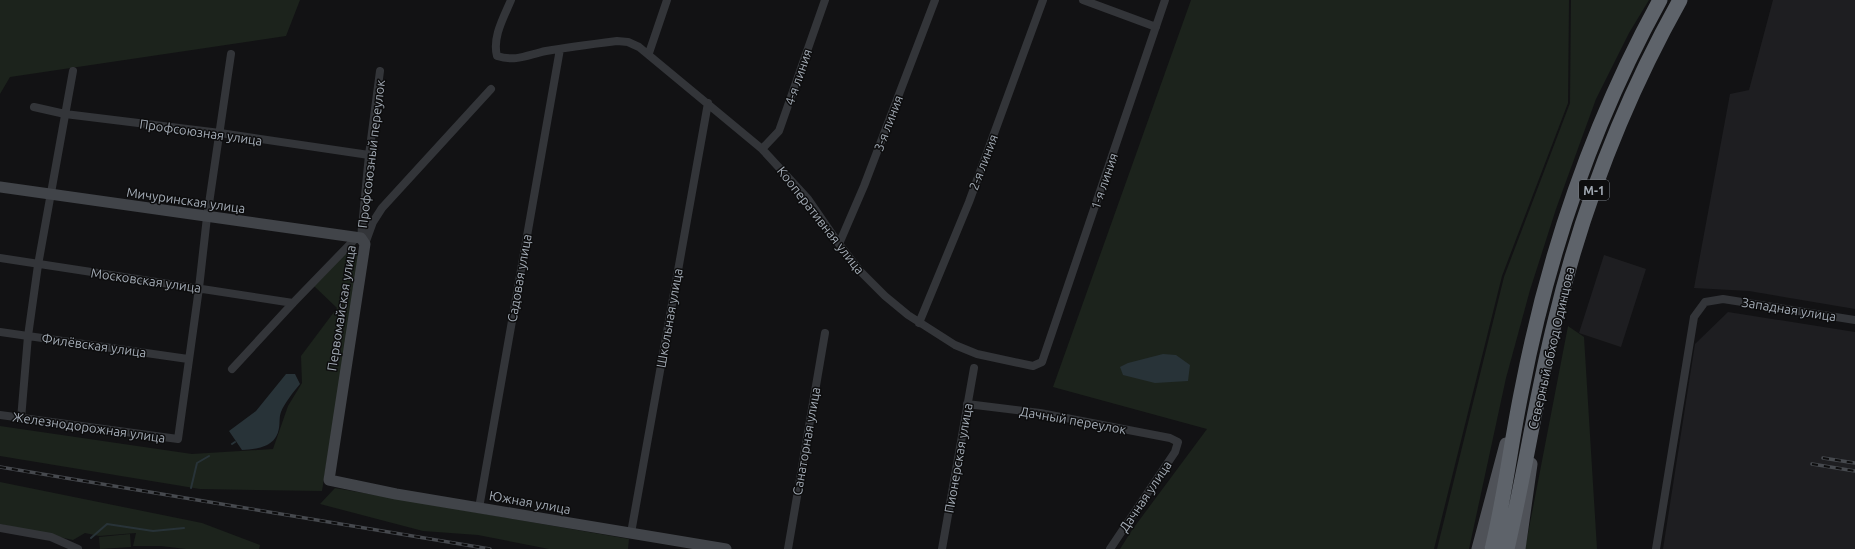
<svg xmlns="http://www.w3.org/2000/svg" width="1855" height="549" font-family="Ubuntu,sans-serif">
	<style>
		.built { fill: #1e1e21 }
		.green { fill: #1c231c }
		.water { fill: #283338 }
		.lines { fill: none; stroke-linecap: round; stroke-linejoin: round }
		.stream { stroke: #283338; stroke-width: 2 }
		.street { stroke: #333539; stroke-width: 8 }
		.secondary { stroke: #414449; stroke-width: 11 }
		.primary { stroke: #4f5258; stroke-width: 13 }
		.highway { stroke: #5e636a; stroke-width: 15 }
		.rail-casing { stroke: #46494e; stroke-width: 3.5 }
		.rail { stroke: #0d0d0e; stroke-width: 2; stroke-dasharray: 6; stroke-linecap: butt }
		.labels { text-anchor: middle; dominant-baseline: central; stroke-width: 3; stroke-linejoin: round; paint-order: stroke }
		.shield { fill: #0d0d0e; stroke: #767c83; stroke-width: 1 }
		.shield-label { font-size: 12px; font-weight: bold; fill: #a3abb5 }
		.street-label { font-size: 13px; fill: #a3abb5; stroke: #0d0d0e }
	</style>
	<rect width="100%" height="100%" fill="#121214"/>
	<!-- built -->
	<path class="built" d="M 1773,0 L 1855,0 L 1855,309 L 1749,291 L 1694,288 L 1730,94 L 1749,90 Z
		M 1604,255 L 1646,269 L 1621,347 L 1579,333 Z
		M 1728,312 L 1855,332 L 1855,549 L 1663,549 L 1695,344 Z"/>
	<!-- green -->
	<path class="green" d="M 0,0 L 300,0 L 286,36 L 10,77 L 0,94 Z
		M 1191,0 L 1569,0 L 1568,103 L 1502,276 L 1434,549 L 1120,549 L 1132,530 L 1207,429 L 1053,387 Z
		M 1571,0 L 1649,0 L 1629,33 L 1596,99 L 1556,209 L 1530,290 L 1506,378 L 1469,549 L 1437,549 L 1504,277 L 1570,103 Z
		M 355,244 L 359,258 L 322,491 L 200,489 L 0,456 L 0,426 L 192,454 L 273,449 L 288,406 L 302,383 L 301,356 L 337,308 L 314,286 Z
		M 1568,326 L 1584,337 L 1597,549 L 1525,549 Z
		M 0,482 L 202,523 L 260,545 L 259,549 L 186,549 L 161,546 L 133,546 L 136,533 L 99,536 L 85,533 L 73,540 L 0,524 Z
		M 335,488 L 629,539 L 628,549 L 549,549 L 478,535 L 423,531 L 320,504 Z
		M 130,534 L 131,547 L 100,549 L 99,537 Z"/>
	<!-- water -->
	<path class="water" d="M 1163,354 L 1176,355 L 1190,365 L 1188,381 L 1155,383 L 1123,375 L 1120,367 L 1128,363 Z
		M 286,374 L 295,374 L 300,384 C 294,391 284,404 281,412 C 279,417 280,423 279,428 C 276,447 258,449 242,450 L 229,431 L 256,411 Z"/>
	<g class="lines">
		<!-- stream -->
		<path class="stream" d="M 232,444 L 235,442
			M 191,488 L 197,463 L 209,456
			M 91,538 L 107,524 L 153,531 L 184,528"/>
		<!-- street -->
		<path class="street" d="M 511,0 C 504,17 492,37 497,56 C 517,62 527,55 546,51 C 569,47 593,44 617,41 L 628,42 L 639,47 L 762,149 L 808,199 L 839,244 L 860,271 L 885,296 L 908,315 L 955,345 L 977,354 L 1033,366 L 1042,362 L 1165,0
			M 1083,0 L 1156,27
			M 649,53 L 667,0
			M 34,107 L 65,114 L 220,133 L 369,155
			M 762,149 L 779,131 L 825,0
			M 361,238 L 369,155 L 380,71
			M 365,244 L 373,222 L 382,208 L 491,89
			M 839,244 L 864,186 L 935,0
			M 0,258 L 293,303
			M 919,323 L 969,202 L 1043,0
			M 0,332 L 188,359
			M 232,369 L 293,303 L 357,237
			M 967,404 L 1040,413 L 1170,438 L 1178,442 L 1175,452 L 1110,549
			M 0,415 L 178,439 L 199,288 L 207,217 L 231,54
			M 21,419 L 28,336 L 38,265 L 73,71
			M 479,508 L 560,49
			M 0,528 L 51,537 L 78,549
			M 631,533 L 708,103
			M 788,549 L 825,333
			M 942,549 L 974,368
			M 1656,549 L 1694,317 L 1705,302 L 1723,299 L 1855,320"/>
		<!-- secondary -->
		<path class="secondary" d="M 0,187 L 361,238 L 365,244 L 329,480 L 396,494 L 726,549"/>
		<!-- primary -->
		<path class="primary" d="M 1478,549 L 1506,444
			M 1519,549 L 1531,464"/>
		<!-- highway -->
		<path class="highway" d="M 1492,549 C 1505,496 1511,442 1522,389 C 1548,254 1594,120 1660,0
			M 1507,549 C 1525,473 1536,396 1555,321 C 1582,209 1624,100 1680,0"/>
		<!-- rail casing -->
		<g class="rail-casing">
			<path id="rail" d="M 1823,458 L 1855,463
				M 1812,464 L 1855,471
				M 0,467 L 490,549"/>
		</g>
		<!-- rail -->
		<use href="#rail" class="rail"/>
	</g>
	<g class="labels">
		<!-- shield labels -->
		<rect class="shield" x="1579" y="180" width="30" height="20" rx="3"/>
		<g class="shield-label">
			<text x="1594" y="190">М-1</text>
		</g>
		<!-- street labels -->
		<g class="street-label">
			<text transform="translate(798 77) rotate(-71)">4-я линия</text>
			<text transform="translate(888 123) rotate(-69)">3-я линия</text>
			<text transform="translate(201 132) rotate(8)">Профсоюзная улица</text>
			<text transform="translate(371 154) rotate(-83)">Профсоюзный переулок</text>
			<text transform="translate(983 162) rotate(-69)">2-я линия</text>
			<text transform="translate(1104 181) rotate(-71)">1-я линия</text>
			<text transform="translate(186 200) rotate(8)">Мичуринская улица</text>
			<text transform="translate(821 220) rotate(52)">Кооперативная улица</text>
			<text transform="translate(519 278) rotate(-80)">Садовая улица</text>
			<text transform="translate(146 280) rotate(8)">Московская улица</text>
			<text transform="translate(341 308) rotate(-81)">Первомайская улица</text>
			<text transform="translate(1789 309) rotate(9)">Западная улица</text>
			<text transform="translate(669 318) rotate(-80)">Школьная улица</text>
			<text transform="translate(94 345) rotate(8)">Филёвская улица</text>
			<text transform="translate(1551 348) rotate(-77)">Северный обход Одинцова</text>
			<text transform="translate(1073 420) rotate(10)">Дачный переулок</text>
			<text transform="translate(89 427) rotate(8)">Железнодорожная улица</text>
			<text transform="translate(806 441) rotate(-80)">Санаторная улица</text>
			<text transform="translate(958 458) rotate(-80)">Пионерская улица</text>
			<text transform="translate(1145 496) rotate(-56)">Дачная улица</text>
			<text transform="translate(530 502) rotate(10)">Южная улица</text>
		</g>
	</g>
</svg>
